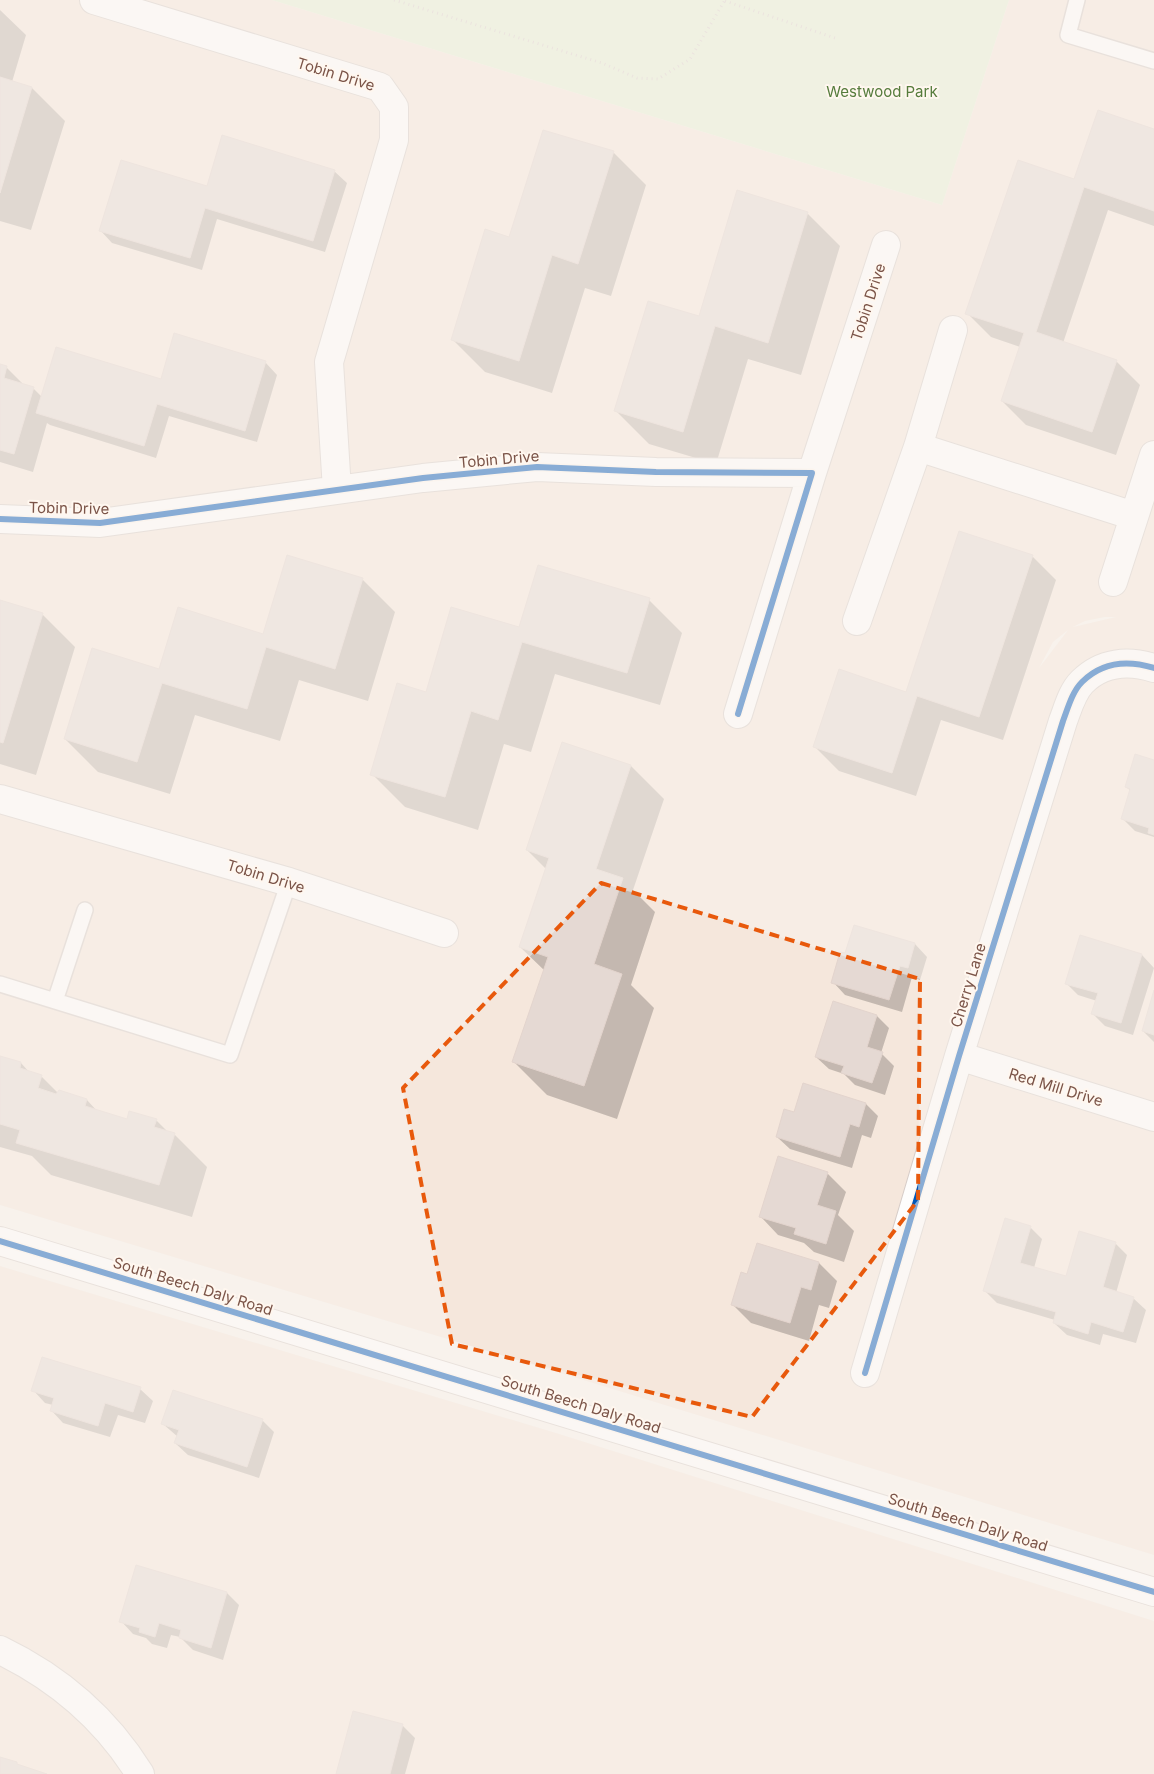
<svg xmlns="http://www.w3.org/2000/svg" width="1154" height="1774" font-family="Inter,sans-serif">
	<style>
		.residential { fill: #f5e7dc; fill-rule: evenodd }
		.green { fill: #e7f0d5 }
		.shadow { fill: #0003 }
		.building { fill: #e5d9d3; stroke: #e3d4cd }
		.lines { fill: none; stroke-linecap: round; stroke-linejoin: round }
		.service-casing { stroke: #d7cdc8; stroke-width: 18 }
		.minor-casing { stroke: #d7cdc8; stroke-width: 30 }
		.tertiary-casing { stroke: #d7cdc8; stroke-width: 30 }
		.path { stroke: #dcd1cd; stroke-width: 3; stroke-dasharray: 1 4; stroke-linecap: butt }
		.service { stroke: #fefdfc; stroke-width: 15 }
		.minor { stroke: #fefdfc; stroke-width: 28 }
		.tertiary { stroke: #fefdfc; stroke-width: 28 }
		.cycleway-casing { stroke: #fff7ef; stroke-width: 9 }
		.cycleway { stroke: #0057b8; stroke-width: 6 }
		.marked { fill: none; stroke: #e8590c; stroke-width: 4; stroke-dasharray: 10 6; stroke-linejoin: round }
		.labels { text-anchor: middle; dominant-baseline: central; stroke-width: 4; stroke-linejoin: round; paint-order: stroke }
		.street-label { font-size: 15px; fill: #7b5448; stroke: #fff7ef }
		.park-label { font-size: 15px; fill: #567c3c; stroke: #fff7ef }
	</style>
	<rect width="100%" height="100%" fill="#f8f2ec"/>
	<!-- residential -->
	<path class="residential" d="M 0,0 L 272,0 L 942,205 L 1009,0 L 1154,0 L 1154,1555 L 554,1371 L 0,1205 ZM 1105,617 L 1116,617 L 1073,627 L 1085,621 ZM 1068,630 L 1039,668 L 1053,642 Z
		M 0,1266 L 556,1433 L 1154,1621 L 1154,1774 L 0,1774 Z"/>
	<!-- green -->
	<path class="green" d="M 272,0 L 1009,0 L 942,205 Z"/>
	<!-- shadow -->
	<path class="shadow" d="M 0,10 L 26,35 L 12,82 L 32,88 L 65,121 L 31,230 L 0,221 Z
		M 1154,131 L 1154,226 L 1108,210 L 1063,343 L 1116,361 L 1140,385 L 1116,455 L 1026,425 L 1002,401 L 1020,347 L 991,337 L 967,313 L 1075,181 Z
		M 613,152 L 646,185 L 611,296 L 585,288 L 552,393 L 485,372 L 452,339 L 510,239 Z
		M 334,171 L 347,183 L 325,252 L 217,219 L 202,270 L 112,243 L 100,230 L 207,188 Z
		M 807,213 L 840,246 L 801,375 L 748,359 L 716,464 L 649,444 L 616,411 L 699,318 Z
		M 265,362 L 277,375 L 257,442 L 169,416 L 156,458 L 50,425 L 47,423 L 33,472 L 0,462 L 0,366 L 6,367 L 24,385 L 33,388 L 42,397 L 162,381 Z
		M 1032,556 L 1056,580 L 1003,740 L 941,720 L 916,796 L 839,771 L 815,747 L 907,693 Z
		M 362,579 L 395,612 L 368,701 L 299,680 L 280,741 L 195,715 L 170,794 L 98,772 L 65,739 L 160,670 L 264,635 Z
		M 649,600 L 682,633 L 660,705 L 555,674 L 531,752 L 504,744 L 478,830 L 405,807 L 372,774 L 427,693 L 520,629 Z
		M 0,602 L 42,614 L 75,647 L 36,775 L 0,764 Z
		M 1154,761 L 1154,837 L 1135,831 L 1122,818 L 1131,791 L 1126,787 Z
		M 631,766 L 664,799 L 633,890 L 655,912 L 631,985 L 654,1008 L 617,1119 L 547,1095 L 514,1062 L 545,971 L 520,947 L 546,869 L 527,850 Z
		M 855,926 L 915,944 L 927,957 L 920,980 L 912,977 L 902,1012 L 845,995 L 833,982 L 846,955 Z
		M 1081,937 L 1142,955 L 1154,968 L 1133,1035 L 1105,1026 L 1093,1014 L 1097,1001 L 1078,995 L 1066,983 Z
		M 1154,995 L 1154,1042 L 1143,1031 Z
		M 834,1003 L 877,1016 L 889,1028 L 881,1053 L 894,1066 L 885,1095 L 855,1085 L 844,1074 L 829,1069 L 816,1057 Z
		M 0,1057 L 21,1063 L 30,1073 L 41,1076 L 58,1093 L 87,1100 L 98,1112 L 128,1120 L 156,1120 L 168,1132 L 174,1134 L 207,1167 L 192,1217 L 51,1175 L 32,1156 L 0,1147 Z
		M 866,1104 L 878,1116 L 871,1138 L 862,1135 L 852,1168 L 790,1149 L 777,1137 Z
		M 827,1173 L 846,1192 L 838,1215 L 854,1231 L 844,1262 L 814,1252 L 804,1243 L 778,1235 L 760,1216 Z
		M 1030,1227 L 1042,1239 L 1034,1268 L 1067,1278 L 1115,1243 L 1127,1255 L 1116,1293 L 1133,1298 L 1146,1310 L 1136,1343 L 1103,1334 L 1100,1345 L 1067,1335 L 1054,1323 L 1055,1320 L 997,1303 L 985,1291 Z
		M 758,1245 L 819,1263 L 837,1281 L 829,1308 L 819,1305 L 809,1341 L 751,1323 L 733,1305 L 748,1276 Z
		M 140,1389 L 153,1401 L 145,1423 L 118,1415 L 110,1437 L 63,1423 L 51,1410 L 53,1405 L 45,1403 L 33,1390 Z
		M 262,1420 L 274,1432 L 259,1478 L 188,1455 L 175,1443 L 178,1437 L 163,1424 Z
		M 137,1567 L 227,1593 L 239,1605 L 223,1660 L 193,1650 L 180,1637 L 171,1635 L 167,1648 L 152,1644 L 146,1638 L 133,1634 L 121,1621 Z
		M 354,1712 L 403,1726 L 415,1738 L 405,1774 L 337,1774 Z"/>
	<!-- building -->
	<path class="building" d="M 0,77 L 32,87 L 0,193 Z
		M 1098,110 L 1154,129 L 1154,211 L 1084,187 L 1036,332 L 1117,360 L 1092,432 L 1001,401 L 1024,333 L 965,314 L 1018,160 L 1074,179 Z
		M 543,130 L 614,151 L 578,264 L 552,255 L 519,361 L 451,340 L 485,229 L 509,237 Z
		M 222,135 L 335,170 L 313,241 L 205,208 L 190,258 L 99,231 L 121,160 L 207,186 Z
		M 737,190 L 808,212 L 768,343 L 715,326 L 683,432 L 614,411 L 648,301 L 699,316 Z
		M 174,333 L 266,361 L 245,431 L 157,404 L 144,446 L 36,413 L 56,347 L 161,379 Z
		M 0,364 L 7,366 L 4,378 L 34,387 L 14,454 L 0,450 Z
		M 959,531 L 1033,555 L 979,717 L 917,696 L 892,773 L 813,747 L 839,669 L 906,692 Z
		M 287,555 L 363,578 L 335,669 L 266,647 L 247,709 L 162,683 L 137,762 L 64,739 L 92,648 L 159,669 L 178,607 L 263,634 Z
		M 538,565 L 650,598 L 627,673 L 522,642 L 498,720 L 471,711 L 445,797 L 370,775 L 397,683 L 426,692 L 451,607 L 519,627 Z
		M 0,600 L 43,613 L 3,743 L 0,742 Z
		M 562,742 L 631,765 L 596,869 L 623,878 L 594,964 L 622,974 L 584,1086 L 512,1062 L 548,957 L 519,947 L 549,858 L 526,850 Z
		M 1135,754 L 1154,760 L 1154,835 L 1148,833 L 1149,828 L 1121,819 L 1130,789 L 1125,787 Z
		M 854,925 L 915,943 L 908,968 L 900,966 L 889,1000 L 831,983 L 840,952 L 845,953 Z
		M 1080,935 L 1142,954 L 1121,1023 L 1091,1014 L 1098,993 L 1065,984 Z
		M 1154,990 L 1154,1035 L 1142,1031 Z
		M 833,1001 L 877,1015 L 867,1047 L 883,1052 L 872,1083 L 841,1073 L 844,1066 L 815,1057 Z
		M 0,1056 L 21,1062 L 20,1068 L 42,1075 L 38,1088 L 56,1094 L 59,1090 L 87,1099 L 85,1106 L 127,1119 L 129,1111 L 157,1119 L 154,1127 L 175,1133 L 159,1185 L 16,1143 L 20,1130 L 0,1124 Z
		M 803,1083 L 866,1103 L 859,1127 L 850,1124 L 840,1157 L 776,1137 L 784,1109 L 794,1112 Z
		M 778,1156 L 828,1172 L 817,1205 L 836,1211 L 826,1244 L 794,1234 L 796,1228 L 759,1217 Z
		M 1005,1218 L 1031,1226 L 1020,1263 L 1066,1276 L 1079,1231 L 1116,1242 L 1103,1287 L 1134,1297 L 1123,1332 L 1091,1322 L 1088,1334 L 1053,1323 L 1056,1312 L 983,1291 Z
		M 757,1243 L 819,1262 L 811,1290 L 801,1287 L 790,1323 L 731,1305 L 741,1272 L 747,1274 Z
		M 42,1357 L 141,1387 L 133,1412 L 105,1403 L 98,1426 L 50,1411 L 54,1398 L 31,1391 Z
		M 173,1390 L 263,1419 L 247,1467 L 174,1443 L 179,1430 L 161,1424 Z
		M 136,1565 L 227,1592 L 211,1648 L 179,1638 L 181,1630 L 159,1623 L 155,1637 L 139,1632 L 140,1628 L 119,1622 Z
		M 353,1711 L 403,1724 L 390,1774 L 336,1774 Z
		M 0,1757 L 17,1762 L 17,1764 L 47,1774 L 0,1774 Z"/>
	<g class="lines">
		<!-- service casing -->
		<g class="service-casing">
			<path id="service" d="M 1077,0 L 1068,35 L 1154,61
				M 0,984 L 230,1055 L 289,882
				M 55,1001 L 85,910"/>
		</g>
		<!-- minor casing -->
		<g class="minor-casing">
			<path id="minor" d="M 94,0 L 380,87 L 394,107 L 394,140 L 329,362 L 337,490
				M 918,447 L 1134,516
				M 812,473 L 886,245
				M 0,519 L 100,523 L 423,478 L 537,467 L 656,472 L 812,473 L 738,714
				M 1113,582 L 1154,455
				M 857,621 L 918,447 L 953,330
				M 0,799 L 289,882 L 444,933
				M 959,1056 L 1154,1117
				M 865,1373 L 959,1056 L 1063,721 C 1068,708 1072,692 1082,682 C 1102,662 1128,660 1154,668
				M 0,1650 C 58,1678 106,1719 140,1774"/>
		</g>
		<!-- tertiary casing -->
		<g class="tertiary-casing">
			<path id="tertiary" d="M 0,1241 L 1154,1592"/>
		</g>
		<!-- path -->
		<path class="path" d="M 394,0 L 602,63 L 637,78 L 658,79 L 690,59 L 725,0
			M 725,1 L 838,39"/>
		<!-- service -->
		<use href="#service" class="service"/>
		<!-- minor -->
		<use href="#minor" class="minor"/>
		<!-- tertiary -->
		<use href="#tertiary" class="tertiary"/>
		<!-- cycleway casing -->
		<g class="cycleway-casing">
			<path id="cycleway" d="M 0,519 L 100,523 L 423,478 L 537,467 L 656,472 L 812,473 L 738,714
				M 0,1241 L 1154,1592
				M 865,1373 L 959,1056 L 1063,721 C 1068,708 1072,692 1082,682 C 1102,662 1128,660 1154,668"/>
		</g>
		<!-- cycleway -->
		<use href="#cycleway" class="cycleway"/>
	</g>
	<!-- marked area -->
	<path d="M0 0H1154V1774H0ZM 601,883 L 920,979 L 918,1200 L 752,1417 L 452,1344 L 403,1088 Z" fill="#f8f2ec" fill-opacity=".55" fill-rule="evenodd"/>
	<path class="marked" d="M 601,883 L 920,979 L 918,1200 L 752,1417 L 452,1344 L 403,1088 Z"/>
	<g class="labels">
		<!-- street labels -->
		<g class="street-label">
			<text transform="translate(336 74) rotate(17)">Tobin Drive</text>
			<text transform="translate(868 302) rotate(-72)">Tobin Drive</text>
			<text transform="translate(499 459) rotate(-5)">Tobin Drive</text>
			<text transform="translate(69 508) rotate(1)">Tobin Drive</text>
			<text transform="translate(266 876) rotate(17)">Tobin Drive</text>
			<text transform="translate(968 985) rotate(-73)">Cherry Lane</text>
			<text transform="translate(1056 1087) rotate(17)">Red Mill Drive</text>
			<text transform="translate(193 1286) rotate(17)">South Beech Daly Road</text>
			<text transform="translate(581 1404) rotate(17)">South Beech Daly Road</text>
			<text transform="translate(968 1522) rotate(17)">South Beech Daly Road</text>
		</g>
		<!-- park labels -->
		<g class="park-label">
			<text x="882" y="91">Westwood Park</text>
		</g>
	</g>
</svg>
